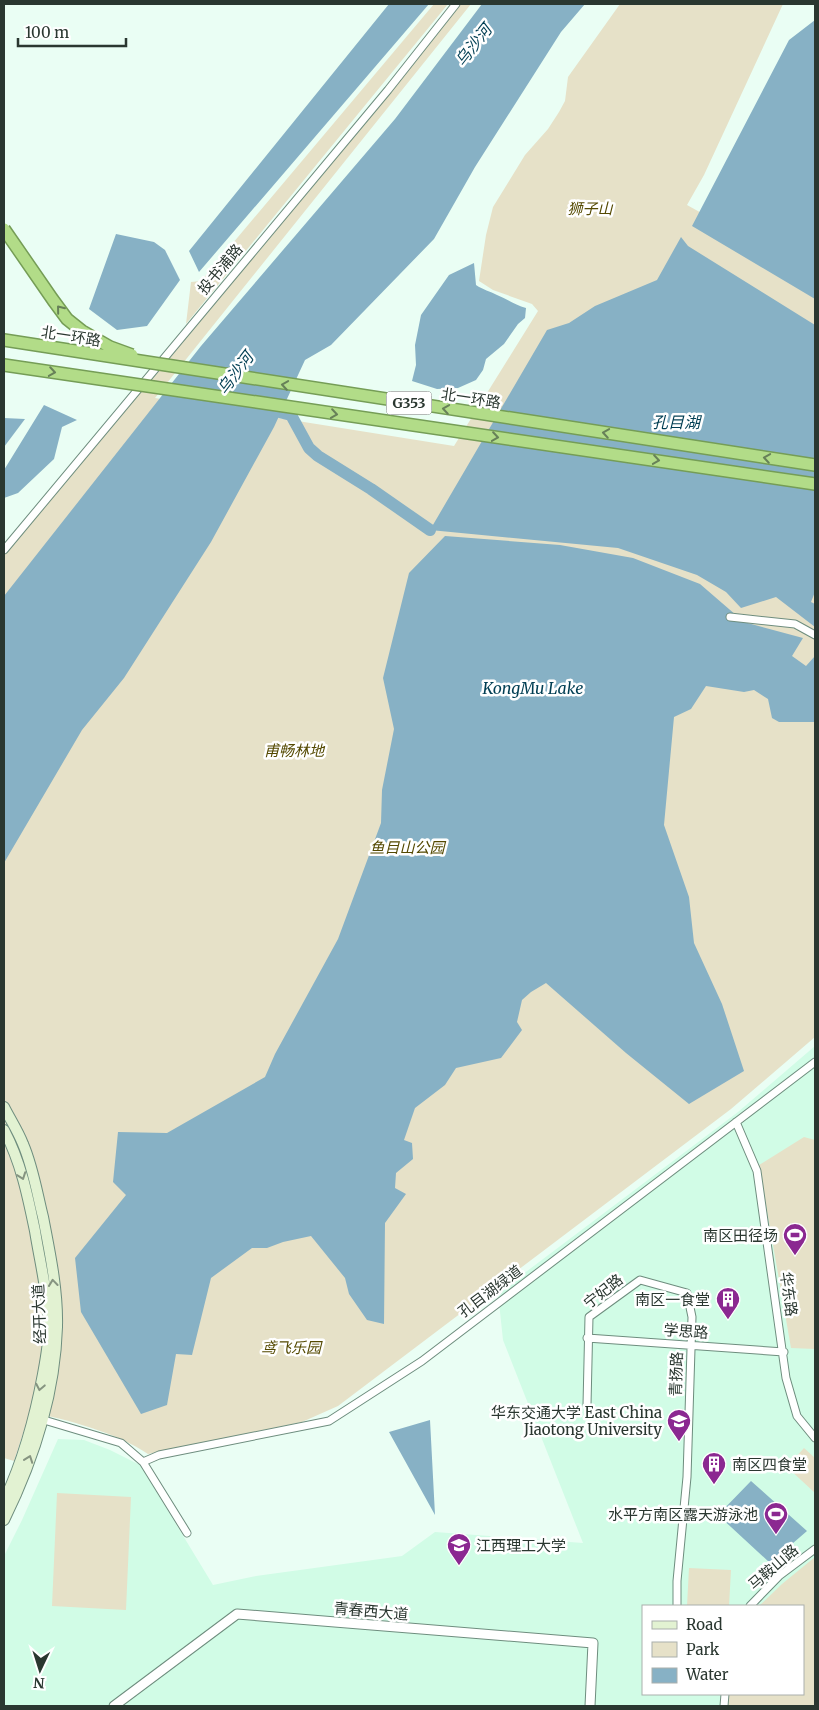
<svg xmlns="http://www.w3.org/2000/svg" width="819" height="1710" font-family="Merriweather,'Noto Sans SC',serif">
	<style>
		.built { fill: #d1fce6; fill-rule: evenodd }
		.green { fill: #e6e1c8 }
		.water { fill: #87b1c5 }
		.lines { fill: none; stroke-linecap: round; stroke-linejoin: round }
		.river { stroke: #87b1c5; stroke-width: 12 }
		.minor-casing { stroke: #6e8d7e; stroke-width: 9 }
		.tertiary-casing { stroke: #6e8d7e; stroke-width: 11 }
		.secondary-casing { stroke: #6e8d7e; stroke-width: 12 }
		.minor { stroke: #fff; stroke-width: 7 }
		.tertiary { stroke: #fff; stroke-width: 9 }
		.secondary { stroke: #e2f2d2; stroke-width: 10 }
		.trunk-bridge-casing { stroke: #759d56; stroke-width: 14; stroke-linecap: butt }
		.trunk-bridge { stroke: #b2dc88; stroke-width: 11 }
		.oneway { stroke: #678158 }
		.oneway2 { stroke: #869481 }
		.labels { text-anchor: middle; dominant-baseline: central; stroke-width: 5; stroke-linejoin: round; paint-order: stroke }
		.shield { fill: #fff; stroke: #6a736e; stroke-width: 1 }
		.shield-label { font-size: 14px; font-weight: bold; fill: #2a3730 }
		.park-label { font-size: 15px; font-style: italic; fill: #544901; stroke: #fff }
		.street-label { font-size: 15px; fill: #2a3730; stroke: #fff }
		.poi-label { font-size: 15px; fill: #2a3730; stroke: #fff; text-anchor: end }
		.water-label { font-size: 16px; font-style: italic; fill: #003e53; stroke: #fff }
	</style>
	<rect width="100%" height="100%" fill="#eafef4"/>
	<!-- built -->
	<path class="built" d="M 815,1046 L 815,1706 L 4,1706 L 4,1556 L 22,1520 L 58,1439 L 84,1440 L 110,1450 L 140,1465 L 213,1585 L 256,1576 L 402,1556 L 435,1532 L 583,1543 L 503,1340 L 498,1293 L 738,1112 ZM 643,1606 L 803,1606 L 803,1694 L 643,1694 Z"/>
	<!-- green -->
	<path class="green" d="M 434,4 L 448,4 L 186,324 L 191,282 L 201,281 Z
		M 457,4 L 471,4 L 155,398 L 454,446 L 538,311 L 532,304 L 493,290 L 479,281 L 486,235 L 493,207 L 525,155 L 548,129 L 559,112 L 565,101 L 568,77 L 620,4 L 783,4 L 704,175 L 687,205 L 815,276 L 815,1037 L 731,1109 L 338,1406 L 302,1422 L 148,1454 C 118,1433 65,1419 30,1412 L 14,1461 L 4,1458 L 4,555 Z
		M 804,1137 L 815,1140 L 815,1349 L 791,1348 L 759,1165 Z
		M 804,1448 L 815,1458 L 815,1493 L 787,1467 Z
		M 57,1493 L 131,1497 L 126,1610 L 52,1606 Z
		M 815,1557 L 815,1706 L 727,1706 L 728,1694 L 803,1694 L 803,1606 L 759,1606 L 782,1584 Z
		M 689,1568 L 731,1570 L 729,1606 L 687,1606 Z"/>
	<!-- water -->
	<path class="water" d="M 389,4 L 429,4 L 199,272 L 189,251 Z
		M 482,4 L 585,4 L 561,32 L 475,167 L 434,239 L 331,345 L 305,360 L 274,427 L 211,542 L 124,678 L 82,730 L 4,863 L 4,596 L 201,346 L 395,119 Z
		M 815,20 L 815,299 L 692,226 L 789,40 Z
		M 116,234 L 154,242 L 165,250 L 180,280 L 147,326 L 117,330 L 89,309 Z
		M 681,237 L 688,246 L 815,325 L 815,592 L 811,602 L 815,604 L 815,627 L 776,597 L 741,608 L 726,592 L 697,575 L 618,548 L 430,530 L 547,330 L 569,323 L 595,306 L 657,280 Z
		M 474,263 L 476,285 C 483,290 490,291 497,295 C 507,299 515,305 526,308 L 525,318 L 518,324 L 504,344 L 486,359 L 483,370 L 476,380 L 458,388 L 437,389 L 412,381 L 416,365 L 415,345 L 421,315 L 449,275 Z
		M 44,405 L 77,420 L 62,427 L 54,459 L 18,493 L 4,498 L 4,470 Z
		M 4,418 L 25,419 L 4,447 Z
		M 445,536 L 560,545 L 633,558 L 700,584 L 744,622 L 803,638 L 792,656 L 806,666 L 815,656 L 815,722 L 779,722 L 772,718 L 768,699 L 754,690 L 744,692 L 706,686 L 691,709 L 674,717 L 664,825 L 689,897 L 694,943 L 722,1004 L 744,1071 L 689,1104 L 626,1053 L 546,983 L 531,992 L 522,1000 L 517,1022 L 522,1030 L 501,1058 L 456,1068 L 445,1085 L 415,1108 L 404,1140 L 412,1143 L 413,1159 L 396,1173 L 395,1188 L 406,1194 L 385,1223 L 384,1324 L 367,1320 L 349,1294 L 345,1278 L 311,1236 L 283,1242 L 267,1248 L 252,1248 L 211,1278 L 192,1355 L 176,1354 L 167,1405 L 141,1414 L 81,1312 L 75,1258 L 126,1195 L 113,1182 L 118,1132 L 167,1133 L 265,1077 L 275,1054 L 338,939 L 381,823 L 382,790 L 394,729 L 383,678 L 409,573 Z
		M 430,1420 L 435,1515 L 389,1432 Z
		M 751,1481 L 807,1531 L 770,1563 L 718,1515 Z"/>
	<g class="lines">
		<!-- river -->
		<path class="river" d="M 268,409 L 291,415 L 309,448 L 318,456 L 371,489 L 430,530"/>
		<!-- minor casing -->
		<g class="minor-casing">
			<path id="minor" d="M 4,550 L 388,90 L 456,4
				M 730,617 L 795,624 L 815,635
				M 736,1122 L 757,1171 L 786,1378 L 797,1416 L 815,1438
				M 587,1338 L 784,1352
				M 587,1405 L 589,1317 L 640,1280 L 687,1293 L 692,1317 L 687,1477 L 677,1581 L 677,1606
				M 44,1420 L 121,1443 L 143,1462 L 187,1533
				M 143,1462 L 159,1455 L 329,1421 L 422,1361 L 815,1062
				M 750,1606 L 779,1576 L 815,1549
				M 724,1706 L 725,1694"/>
		</g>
		<!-- tertiary casing -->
		<g class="tertiary-casing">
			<path id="tertiary" d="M 114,1706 L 237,1614 L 593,1643 L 590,1706"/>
		</g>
		<!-- secondary casing -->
		<g class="secondary-casing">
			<path id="secondary" d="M 4,1107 C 10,1119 18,1131 23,1144 C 33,1167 37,1193 43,1217 C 50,1253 58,1291 57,1327 C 55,1394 33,1461 4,1520
				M 4,1130 C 21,1162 28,1197 35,1231 C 40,1262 48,1294 49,1325 C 49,1342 46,1358 43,1374 C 35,1417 23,1461 4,1501"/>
		</g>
		<!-- minor -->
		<use href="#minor" class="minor"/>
		<!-- tertiary -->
		<use href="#tertiary" class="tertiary"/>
		<!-- secondary -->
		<use href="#secondary" class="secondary"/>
		<!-- trunk-bridge casing -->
		<g class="trunk-bridge-casing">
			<path id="trunk-bridge" d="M 4,229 L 53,300 L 67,319 L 82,331 L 110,347 L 132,355
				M 4,340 L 815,465
				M 4,365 L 815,484"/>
		</g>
		<!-- trunk-bridge -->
		<use href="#trunk-bridge" class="trunk-bridge"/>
	</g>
	<!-- one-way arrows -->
	<defs><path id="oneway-chevron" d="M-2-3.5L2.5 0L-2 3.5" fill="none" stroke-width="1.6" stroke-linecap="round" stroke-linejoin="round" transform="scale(1.25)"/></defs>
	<g class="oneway">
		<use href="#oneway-chevron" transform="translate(60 309) rotate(-129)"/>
		<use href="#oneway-chevron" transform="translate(52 372) rotate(9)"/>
		<use href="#oneway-chevron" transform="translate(285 385) rotate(-171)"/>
		<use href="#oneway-chevron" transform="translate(446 409) rotate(-171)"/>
		<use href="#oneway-chevron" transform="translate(334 414) rotate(8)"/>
		<use href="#oneway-chevron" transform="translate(606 433) rotate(-171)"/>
		<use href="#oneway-chevron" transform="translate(495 437) rotate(8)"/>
		<use href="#oneway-chevron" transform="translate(767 458) rotate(-171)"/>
		<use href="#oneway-chevron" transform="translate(656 460) rotate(8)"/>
	</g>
	<g class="oneway2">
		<use href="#oneway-chevron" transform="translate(22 1176) rotate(70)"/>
		<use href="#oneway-chevron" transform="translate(53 1283) rotate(-96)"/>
		<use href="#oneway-chevron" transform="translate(40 1387) rotate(101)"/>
		<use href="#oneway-chevron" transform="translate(29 1459) rotate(-70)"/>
	</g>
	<!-- icons -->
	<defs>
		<g id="stadium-pin" transform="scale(1.25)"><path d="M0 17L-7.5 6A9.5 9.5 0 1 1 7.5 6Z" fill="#8b2891" stroke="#fff"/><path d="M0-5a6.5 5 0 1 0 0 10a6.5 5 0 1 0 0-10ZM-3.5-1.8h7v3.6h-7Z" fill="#fff"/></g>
		<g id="building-pin" transform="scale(1.25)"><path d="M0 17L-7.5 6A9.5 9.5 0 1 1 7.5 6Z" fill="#8b2891" stroke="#fff"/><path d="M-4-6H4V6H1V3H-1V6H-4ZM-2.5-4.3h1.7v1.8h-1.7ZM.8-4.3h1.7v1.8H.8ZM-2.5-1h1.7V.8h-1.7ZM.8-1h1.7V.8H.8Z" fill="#fff"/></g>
		<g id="university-pin" transform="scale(1.25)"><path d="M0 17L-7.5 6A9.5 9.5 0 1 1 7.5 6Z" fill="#8b2891" stroke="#fff"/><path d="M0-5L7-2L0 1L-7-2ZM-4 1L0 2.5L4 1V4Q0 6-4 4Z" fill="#fff"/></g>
	</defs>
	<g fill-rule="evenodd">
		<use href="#stadium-pin" x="795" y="1235"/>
		<use href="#building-pin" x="728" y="1299"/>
		<use href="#university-pin" x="679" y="1421"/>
		<use href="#building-pin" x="714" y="1464"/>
		<use href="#stadium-pin" x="776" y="1514"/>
		<use href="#university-pin" x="459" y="1545"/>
	</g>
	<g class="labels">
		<!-- shield labels -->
		<rect class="shield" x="386.5" y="391.5" width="45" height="23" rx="4"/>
		<g class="shield-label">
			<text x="409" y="403">G353</text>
		</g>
		<!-- park labels -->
		<g class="park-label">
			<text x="590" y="208">狮子山</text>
			<text x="294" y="750">甫畅林地</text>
			<text x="407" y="847">鱼目山公园</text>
			<text x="291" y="1347">鸢飞乐园</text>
		</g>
		<!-- street labels -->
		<g class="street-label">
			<text transform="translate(220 269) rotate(-50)">投书浦路</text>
			<text transform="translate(71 336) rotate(9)">北一环路</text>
			<text transform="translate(471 398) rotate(9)">北一环路</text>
			<text transform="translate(490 1291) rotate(-37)">孔目湖绿道</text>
			<text transform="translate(603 1291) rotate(-38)">宁妃路</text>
			<text transform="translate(789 1294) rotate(82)">华东路</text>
			<text transform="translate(39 1314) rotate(-92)">经开大道</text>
			<text transform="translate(686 1331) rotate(4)">学思路</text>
			<text transform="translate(676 1374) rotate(-88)">青扬路</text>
			<text transform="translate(773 1567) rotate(-41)">马鞍山路</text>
			<text transform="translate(371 1611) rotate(5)">青春西大道</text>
		</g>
		<!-- poi labels -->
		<g class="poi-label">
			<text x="778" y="1235">南区田径场</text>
			<text x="710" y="1299">南区一食堂</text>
			<text x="662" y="1412">华东交通大学 East China<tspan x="662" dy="17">Jiaotong University</tspan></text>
			<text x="732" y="1464" text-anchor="start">南区四食堂</text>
			<text x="758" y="1514">水平方南区露天游泳池</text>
			<text x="476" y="1545" text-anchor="start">江西理工大学</text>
		</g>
		<!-- water labels -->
		<g class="water-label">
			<text transform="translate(473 45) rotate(-52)">乌沙河</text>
			<text transform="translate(235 373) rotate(-53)">乌沙河</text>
			<text x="676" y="422">孔目湖</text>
			<text x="533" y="688">KongMu Lake</text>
		</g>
	</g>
	<!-- border -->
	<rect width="819" height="1710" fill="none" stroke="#2a3730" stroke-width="10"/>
	<!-- legend -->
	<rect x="642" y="1605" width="162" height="90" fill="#ffffff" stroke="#aaafac"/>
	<rect x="652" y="1621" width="25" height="8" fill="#e2f2d2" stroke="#aaafac"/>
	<text x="686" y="1630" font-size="15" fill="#2a3730">Road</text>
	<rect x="652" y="1642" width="25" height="15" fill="#e6e1c8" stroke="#aaafac"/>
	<text x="686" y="1655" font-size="15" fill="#2a3730">Park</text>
	<rect x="652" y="1668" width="25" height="15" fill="#87b1c5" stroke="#aaafac"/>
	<text x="686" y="1680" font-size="15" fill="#2a3730">Water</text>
	<!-- north arrow -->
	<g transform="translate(40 1670) rotate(184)" stroke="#ffffff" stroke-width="4" paint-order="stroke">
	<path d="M0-4L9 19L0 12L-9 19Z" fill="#2a3730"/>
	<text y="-8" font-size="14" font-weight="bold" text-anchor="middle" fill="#2a3730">N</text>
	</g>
	<!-- scale -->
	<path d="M18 38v8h108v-8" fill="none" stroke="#2a3730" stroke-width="2.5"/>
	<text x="25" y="38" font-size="15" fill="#2a3730" stroke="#ffffff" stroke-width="4" paint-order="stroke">100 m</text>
</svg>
